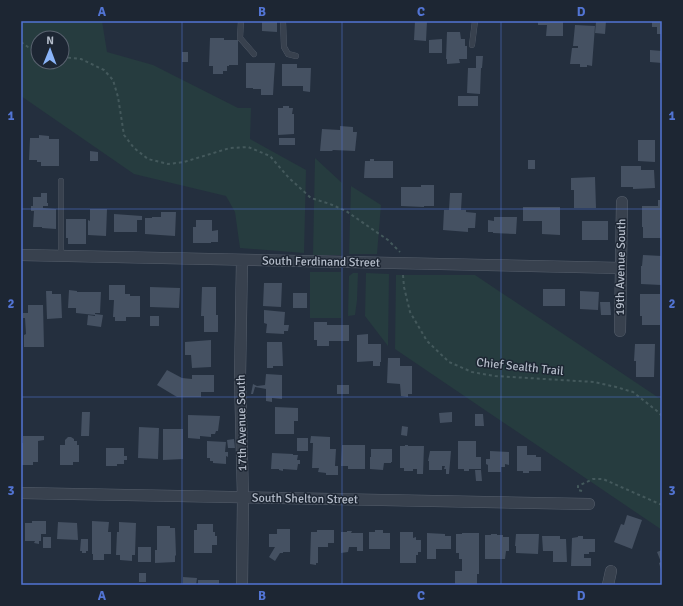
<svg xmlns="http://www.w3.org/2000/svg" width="683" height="606" font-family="Signika,sans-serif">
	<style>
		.green { fill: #263c3f; fill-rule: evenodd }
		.building { fill: #455162 }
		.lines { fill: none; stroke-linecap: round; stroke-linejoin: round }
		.lane-casing { stroke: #565f6c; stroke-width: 6 }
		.street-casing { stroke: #565f6c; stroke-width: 12 }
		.path { stroke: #44595c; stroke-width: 2; stroke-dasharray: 3 3; stroke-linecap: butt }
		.lane { stroke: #38414e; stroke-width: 5.5 }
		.street { stroke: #38414e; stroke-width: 11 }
		.grid { fill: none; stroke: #5274d3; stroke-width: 1; stroke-opacity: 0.55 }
		.labels { text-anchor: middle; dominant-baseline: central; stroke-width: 3; stroke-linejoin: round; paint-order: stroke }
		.street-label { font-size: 12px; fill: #b4bcc9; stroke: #1d2633 }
		.neatline { fill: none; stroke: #5274d3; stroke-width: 1.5 }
		.grid-label { font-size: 13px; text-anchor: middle; font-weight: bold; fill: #5274d3 }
	</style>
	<rect width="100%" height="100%" fill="#242f3e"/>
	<!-- green -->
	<path class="green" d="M 21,21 L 102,21 L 107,52 L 153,65 L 238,108 L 251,108 L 250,139 L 306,170 L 304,253 L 240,248 L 235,212 L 226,196 L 134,174 L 21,96 ZM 38,38 L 62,38 L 62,62 L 38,62 Z
		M 315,158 L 342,183 L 341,255 L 313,255 Z
		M 351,186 L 381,205 L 377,254 L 349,254 Z
		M 310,272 L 341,272 L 341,318 L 310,318 Z
		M 353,273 L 358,273 L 357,300 L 355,315 L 348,316 L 349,276 Z
		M 366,273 L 389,274 L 388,346 L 365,316 Z
		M 396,275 L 475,275 L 662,400 L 662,530 L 395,349 Z"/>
	<!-- building -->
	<path class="building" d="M 262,21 L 277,21 L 277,32 L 262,31 Z
		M 415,21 L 427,21 L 426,41 L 414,40 Z
		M 538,21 L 563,22 L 563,36 L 546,36 L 547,25 L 538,25 Z
		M 593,21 L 606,21 L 605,34 L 595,33 L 596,22 L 593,22 Z
		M 652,21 L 662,21 L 662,34 L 657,34 L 657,27 L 652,27 Z
		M 575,25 L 595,26 L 592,66 L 587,65 L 587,67 L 580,67 L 580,64 L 570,64 L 572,48 L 578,48 L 578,46 L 573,46 Z
		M 447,32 L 460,32 L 461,39 L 465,39 L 465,46 L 467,46 L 467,59 L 459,59 L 460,63 L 447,64 L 447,59 L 446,59 Z
		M 210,38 L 224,38 L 224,40 L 238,40 L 238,65 L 229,65 L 229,66 L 227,66 L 227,71 L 223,71 L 223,74 L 213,74 L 213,66 L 209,66 Z
		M 442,39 L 442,53 L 429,53 L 429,40 Z
		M 650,50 L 662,51 L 662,63 L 650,62 Z
		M 182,52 L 188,52 L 188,62 L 182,62 Z
		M 476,56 L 483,56 L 482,68 L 476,68 Z
		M 246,63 L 275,63 L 274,78 L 273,95 L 261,95 L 261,89 L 253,89 L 253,88 L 246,88 Z
		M 282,64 L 297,64 L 297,68 L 311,68 L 310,92 L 303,91 L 303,86 L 282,86 Z
		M 468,68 L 481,68 L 480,94 L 467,93 Z
		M 458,96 L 478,96 L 478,106 L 458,106 Z
		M 283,106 L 289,106 L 289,108 L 293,108 L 292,114 L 294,114 L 294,134 L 278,135 L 278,108 L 283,108 Z
		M 340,126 L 353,127 L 353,132 L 357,132 L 355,151 L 333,150 L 332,151 L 320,151 L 322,129 L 340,130 Z
		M 39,135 L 49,136 L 49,139 L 59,139 L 59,166 L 41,166 L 41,162 L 37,162 L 37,160 L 29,160 L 30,138 L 39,138 Z
		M 279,138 L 295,138 L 295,145 L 279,145 Z
		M 638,140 L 655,140 L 655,162 L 638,161 Z
		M 90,151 L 98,152 L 98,161 L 90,161 Z
		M 370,159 L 374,159 L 374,161 L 393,161 L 393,178 L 364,178 L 365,161 L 370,161 Z
		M 528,160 L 535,160 L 535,169 L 528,169 Z
		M 621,166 L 641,166 L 641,170 L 654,170 L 655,188 L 633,189 L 633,187 L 621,187 Z
		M 595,177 L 596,208 L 574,208 L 574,190 L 571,190 L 571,178 Z
		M 421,185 L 434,185 L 434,206 L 424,206 L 424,207 L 401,206 L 401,187 L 421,187 Z
		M 41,193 L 47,193 L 47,203 L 48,203 L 48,206 L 43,206 L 43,208 L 56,209 L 56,229 L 42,228 L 42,227 L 33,227 L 34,211 L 31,211 L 31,206 L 33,206 L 33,197 L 41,197 Z
		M 450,193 L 462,193 L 461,210 L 466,210 L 466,212 L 476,213 L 475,228 L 468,228 L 468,232 L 443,230 L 444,210 L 449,210 Z
		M 658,200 L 662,200 L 662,238 L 643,238 L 643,227 L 642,227 L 642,206 L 658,206 Z
		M 523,207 L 560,207 L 560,235 L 542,234 L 542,221 L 523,221 Z
		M 90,209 L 107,209 L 106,236 L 88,235 L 88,220 L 90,221 Z
		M 161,212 L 176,212 L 175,236 L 145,234 L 145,218 L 152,218 L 152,217 L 161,217 Z
		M 114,214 L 142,216 L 142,220 L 137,220 L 137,232 L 114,232 Z
		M 494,217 L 517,217 L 516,234 L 493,233 L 493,232 L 488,232 L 488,220 L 494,221 Z
		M 66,219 L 86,219 L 86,244 L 68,244 L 68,238 L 66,238 Z
		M 196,220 L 212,220 L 212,231 L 218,230 L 218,242 L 211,242 L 211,243 L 193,243 L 193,227 L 196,227 Z
		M 582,221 L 608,221 L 608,240 L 582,240 Z
		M 643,255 L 662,256 L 661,285 L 641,284 L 641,266 L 642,266 Z
		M 264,283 L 282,283 L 281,307 L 263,306 Z
		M 109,285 L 125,285 L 125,294 L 130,294 L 130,296 L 140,296 L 140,317 L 126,317 L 126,321 L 115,321 L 115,317 L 113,317 L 114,300 L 109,300 Z
		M 150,287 L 180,288 L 179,308 L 150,307 Z
		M 202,287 L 216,287 L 216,315 L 218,315 L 218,332 L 204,332 L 204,316 L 201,316 Z
		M 543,289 L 565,289 L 565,306 L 543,306 Z
		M 69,290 L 77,291 L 77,292 L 101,292 L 100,313 L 95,313 L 95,315 L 76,313 L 76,308 L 68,308 Z
		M 46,291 L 52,291 L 52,294 L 61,294 L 62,318 L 47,319 Z
		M 580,291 L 599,292 L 598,310 L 580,309 Z
		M 293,293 L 307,293 L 307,308 L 293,308 Z
		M 640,294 L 660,294 L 660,325 L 642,325 L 642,316 L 640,316 Z
		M 600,302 L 610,302 L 611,315 L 601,315 Z
		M 28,305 L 43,305 L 44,347 L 24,347 L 24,335 L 26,334 L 25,318 L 23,318 L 23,313 L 28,313 Z
		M 264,310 L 285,312 L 284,325 L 289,325 L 288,331 L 284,331 L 284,334 L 266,333 L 267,324 L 264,323 Z
		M 95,314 L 103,315 L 101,327 L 87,325 L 88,315 L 95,316 Z
		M 150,316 L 159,316 L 159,326 L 150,326 Z
		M 314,322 L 327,322 L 327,325 L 349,325 L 349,341 L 329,341 L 329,346 L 317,346 L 317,340 L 314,340 Z
		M 368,334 L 368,344 L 381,344 L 381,362 L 380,362 L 380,366 L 373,366 L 373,361 L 357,362 L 357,335 Z
		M 211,340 L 211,367 L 192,368 L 191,355 L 185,355 L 185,342 Z
		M 267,342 L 282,342 L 283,366 L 273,366 L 273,368 L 267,368 Z
		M 635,344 L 655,344 L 654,377 L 636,377 L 636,361 L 634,361 Z
		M 388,358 L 400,358 L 400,366 L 412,366 L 412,394 L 408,394 L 408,397 L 401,396 L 400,384 L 387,383 Z
		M 167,370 L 182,378 L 192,379 L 192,375 L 214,375 L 214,392 L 201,392 L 201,397 L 177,397 L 157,385 Z
		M 266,374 L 282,375 L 282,399 L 272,398 L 272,402 L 266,401 L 266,389 L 255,387 L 253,394 L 251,394 L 253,384 L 257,386 L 265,385 Z
		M 337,385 L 349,385 L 349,394 L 337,394 Z
		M 275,407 L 298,408 L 298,421 L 294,421 L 294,434 L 275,434 Z
		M 82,412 L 90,412 L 89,436 L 81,436 Z
		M 452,412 L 452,422 L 440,423 L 439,413 Z
		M 475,414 L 483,414 L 484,426 L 475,426 Z
		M 188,415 L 220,416 L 218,431 L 216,431 L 215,434 L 211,434 L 211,437 L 200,436 L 200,439 L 188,438 Z
		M 402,426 L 408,427 L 407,436 L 401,435 Z
		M 139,427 L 159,428 L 158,459 L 138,458 Z
		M 163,429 L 183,429 L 183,459 L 163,460 Z
		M 23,436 L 44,436 L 44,440 L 38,441 L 38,462 L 33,462 L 33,465 L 22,465 L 22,443 L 23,443 Z
		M 311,436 L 330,437 L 330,449 L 336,449 L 335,466 L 338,466 L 338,475 L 326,475 L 326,473 L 318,472 L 319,468 L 312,468 L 313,443 L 310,443 Z
		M 68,437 L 71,437 L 74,439 L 74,441 L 77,441 L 77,445 L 79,445 L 79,462 L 73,462 L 73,465 L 60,465 L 60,445 L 65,445 L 65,440 Z
		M 297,438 L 308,438 L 308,451 L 297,451 Z
		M 234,439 L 235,448 L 228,448 L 227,440 Z
		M 207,441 L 226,442 L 225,452 L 228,452 L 228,457 L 226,456 L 226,464 L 213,463 L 213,461 L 210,461 L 210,458 L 207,458 Z
		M 458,441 L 476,441 L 476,457 L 481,457 L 481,469 L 469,469 L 469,471 L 464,471 L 464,469 L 458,469 Z
		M 342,445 L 365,445 L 365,469 L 348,469 L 348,466 L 341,466 Z
		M 405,445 L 408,445 L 408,446 L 424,446 L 423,474 L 417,474 L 417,469 L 413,469 L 413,471 L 404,471 L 404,468 L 400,468 L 400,446 L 405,446 Z
		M 517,446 L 527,446 L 527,455 L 536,455 L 536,457 L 541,457 L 541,471 L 529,471 L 529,473 L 523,473 L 523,471 L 517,471 Z
		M 106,448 L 124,448 L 124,456 L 127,456 L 127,460 L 124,460 L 124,464 L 117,464 L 117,466 L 106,466 Z
		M 371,449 L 392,449 L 392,462 L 391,462 L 391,463 L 384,463 L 383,470 L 370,469 L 370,457 L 371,457 Z
		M 430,451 L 451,451 L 449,474 L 446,474 L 446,469 L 444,469 L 445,466 L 442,466 L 442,470 L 429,470 L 429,461 L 428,461 Z
		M 490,451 L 509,452 L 509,465 L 505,464 L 505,467 L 501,467 L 501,472 L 488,472 L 488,465 L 486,464 L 486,459 L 490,459 Z
		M 272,453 L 293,454 L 293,455 L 298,455 L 297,460 L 300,460 L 300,464 L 298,464 L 297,470 L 283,469 L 283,471 L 279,470 L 279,469 L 271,469 Z
		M 475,470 L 481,470 L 482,481 L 476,481 Z
		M 627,515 L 642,520 L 632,549 L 614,542 L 621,524 L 624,525 Z
		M 32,521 L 46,521 L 46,534 L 41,534 L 41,541 L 39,541 L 39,544 L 34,543 L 35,541 L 25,541 L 25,523 L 32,523 Z
		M 92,521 L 109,522 L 108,532 L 111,532 L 111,554 L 104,554 L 104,560 L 93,560 L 93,554 L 92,554 Z
		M 58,522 L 77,523 L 78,540 L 57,539 Z
		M 119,522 L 136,523 L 135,555 L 132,555 L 132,561 L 120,560 L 120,555 L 116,555 L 117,532 L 119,532 Z
		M 197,524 L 213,524 L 213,532 L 215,532 L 215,536 L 217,536 L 217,545 L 212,545 L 212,553 L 194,553 L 194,530 L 197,530 Z
		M 157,526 L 170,526 L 170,528 L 175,528 L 176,555 L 175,556 L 175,562 L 155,563 L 155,550 L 157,550 Z
		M 277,529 L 290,529 L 290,552 L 283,552 L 283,553 L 280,553 L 275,561 L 269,557 L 275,547 L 269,547 L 269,534 L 277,534 Z
		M 317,530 L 334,530 L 334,543 L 328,543 L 328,547 L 318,547 L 318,563 L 316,563 L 316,565 L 310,564 L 311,532 L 317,532 Z
		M 375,530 L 383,530 L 383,533 L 390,533 L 390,549 L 369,549 L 369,532 L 375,532 Z
		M 347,531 L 352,531 L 351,533 L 363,533 L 363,551 L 357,551 L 357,547 L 349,547 L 348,552 L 341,553 L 341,532 L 347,532 Z
		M 400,532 L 413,532 L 413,538 L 416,537 L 416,540 L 421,540 L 421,552 L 418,552 L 418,555 L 416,555 L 416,563 L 400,563 Z
		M 427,533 L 445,534 L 445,536 L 451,536 L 451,549 L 436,549 L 436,559 L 427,559 Z
		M 462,533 L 479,533 L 479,574 L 477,574 L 477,585 L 455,585 L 455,571 L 462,571 L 462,559 L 459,559 L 459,553 L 456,553 L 456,534 L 462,534 Z
		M 491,534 L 497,534 L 497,535 L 503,535 L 503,537 L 509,537 L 509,551 L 506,551 L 505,559 L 485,559 L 485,535 L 491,535 Z
		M 516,534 L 539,534 L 538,554 L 516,553 L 516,546 L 515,546 Z
		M 542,536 L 560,536 L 560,539 L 566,539 L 567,562 L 553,562 L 553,551 L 543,551 Z
		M 578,536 L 583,536 L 583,539 L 595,539 L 595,552 L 589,552 L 589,554 L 584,554 L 584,558 L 591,558 L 591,566 L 571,566 L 572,538 L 578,537 Z
		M 43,537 L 51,537 L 51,548 L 43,548 Z
		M 81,539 L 88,539 L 88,551 L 86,551 L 86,553 L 82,553 L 82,551 L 80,551 Z
		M 138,547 L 151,547 L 151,562 L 138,562 Z
		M 662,550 L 662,573 L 659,563 L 661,562 L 657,552 Z
		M 139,573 L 146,573 L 146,582 L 139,582 Z
		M 183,577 L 197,578 L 196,585 L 183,585 Z
		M 198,580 L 219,580 L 219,585 L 198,585 Z"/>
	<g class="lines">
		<!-- lane casing -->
		<g class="lane-casing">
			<path id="lane" d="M 241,21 L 240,38 L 254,54
				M 283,21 L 284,47 L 288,54 L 296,56
				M 472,45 L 475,21
				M 61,256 L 61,181"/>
		</g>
		<!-- street casing -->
		<g class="street-casing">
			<path id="street" d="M 21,255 L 621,268
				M 620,331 L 622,202
				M 21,493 L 589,504
				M 242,585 L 243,498 L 240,378 L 242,260
				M 608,585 L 611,571"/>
		</g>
		<!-- path -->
		<path class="path" d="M 21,42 L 28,47 L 38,50
			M 62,57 L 81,59 L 104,70 L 113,80 L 118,97 L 124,135 L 134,148 L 148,159 L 168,164 L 184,162 L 230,148 L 248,147 L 270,156 L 289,178 L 311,198 L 330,204 L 346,211 L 388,240 L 400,252
			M 403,275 L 404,287 L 410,312 L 427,341 L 449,362 L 472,372 L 495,376 L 594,382 L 616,387 L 633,392 L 657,411 L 662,416
			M 582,491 L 578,490 L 578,486 L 593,479 L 603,479 L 662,505"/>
		<!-- lane -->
		<use href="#lane" class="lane"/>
		<!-- street -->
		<use href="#street" class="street"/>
	</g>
	<!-- grid -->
	<path class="grid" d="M 182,21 L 182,585M 342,21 L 342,585M 501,21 L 501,585M 21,209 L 662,209M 21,397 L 662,397"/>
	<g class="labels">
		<!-- street labels -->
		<g class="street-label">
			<text transform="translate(321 262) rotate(1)">South Ferdinand Street</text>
			<text transform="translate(621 267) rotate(-89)">19th Avenue South</text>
			<text transform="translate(520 367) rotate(6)">Chief Sealth Trail</text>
			<text transform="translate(242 423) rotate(-91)">17th Avenue South</text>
			<text transform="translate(305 499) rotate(1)">South Shelton Street</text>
		</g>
	</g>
	<!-- border -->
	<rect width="683" height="606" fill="none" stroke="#1d2633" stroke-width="44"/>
	<!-- north arrow -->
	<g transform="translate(50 50) rotate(1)"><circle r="19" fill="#1d2633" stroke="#59626f"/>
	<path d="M0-3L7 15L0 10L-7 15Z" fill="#8ab4f8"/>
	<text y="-6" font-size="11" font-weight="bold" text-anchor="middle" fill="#b4bcc9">N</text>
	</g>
	<rect x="22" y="22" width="639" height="562" class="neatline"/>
	<g class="grid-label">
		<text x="102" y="16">A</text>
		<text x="262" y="16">B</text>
		<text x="421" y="16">C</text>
		<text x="581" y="16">D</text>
		<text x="11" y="120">1</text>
		<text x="672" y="120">1</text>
		<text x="11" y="308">2</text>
		<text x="672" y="308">2</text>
		<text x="11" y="495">3</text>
		<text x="672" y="495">3</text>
		<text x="102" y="600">A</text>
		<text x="262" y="600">B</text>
		<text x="421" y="600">C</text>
		<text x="581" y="600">D</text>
	</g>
</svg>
